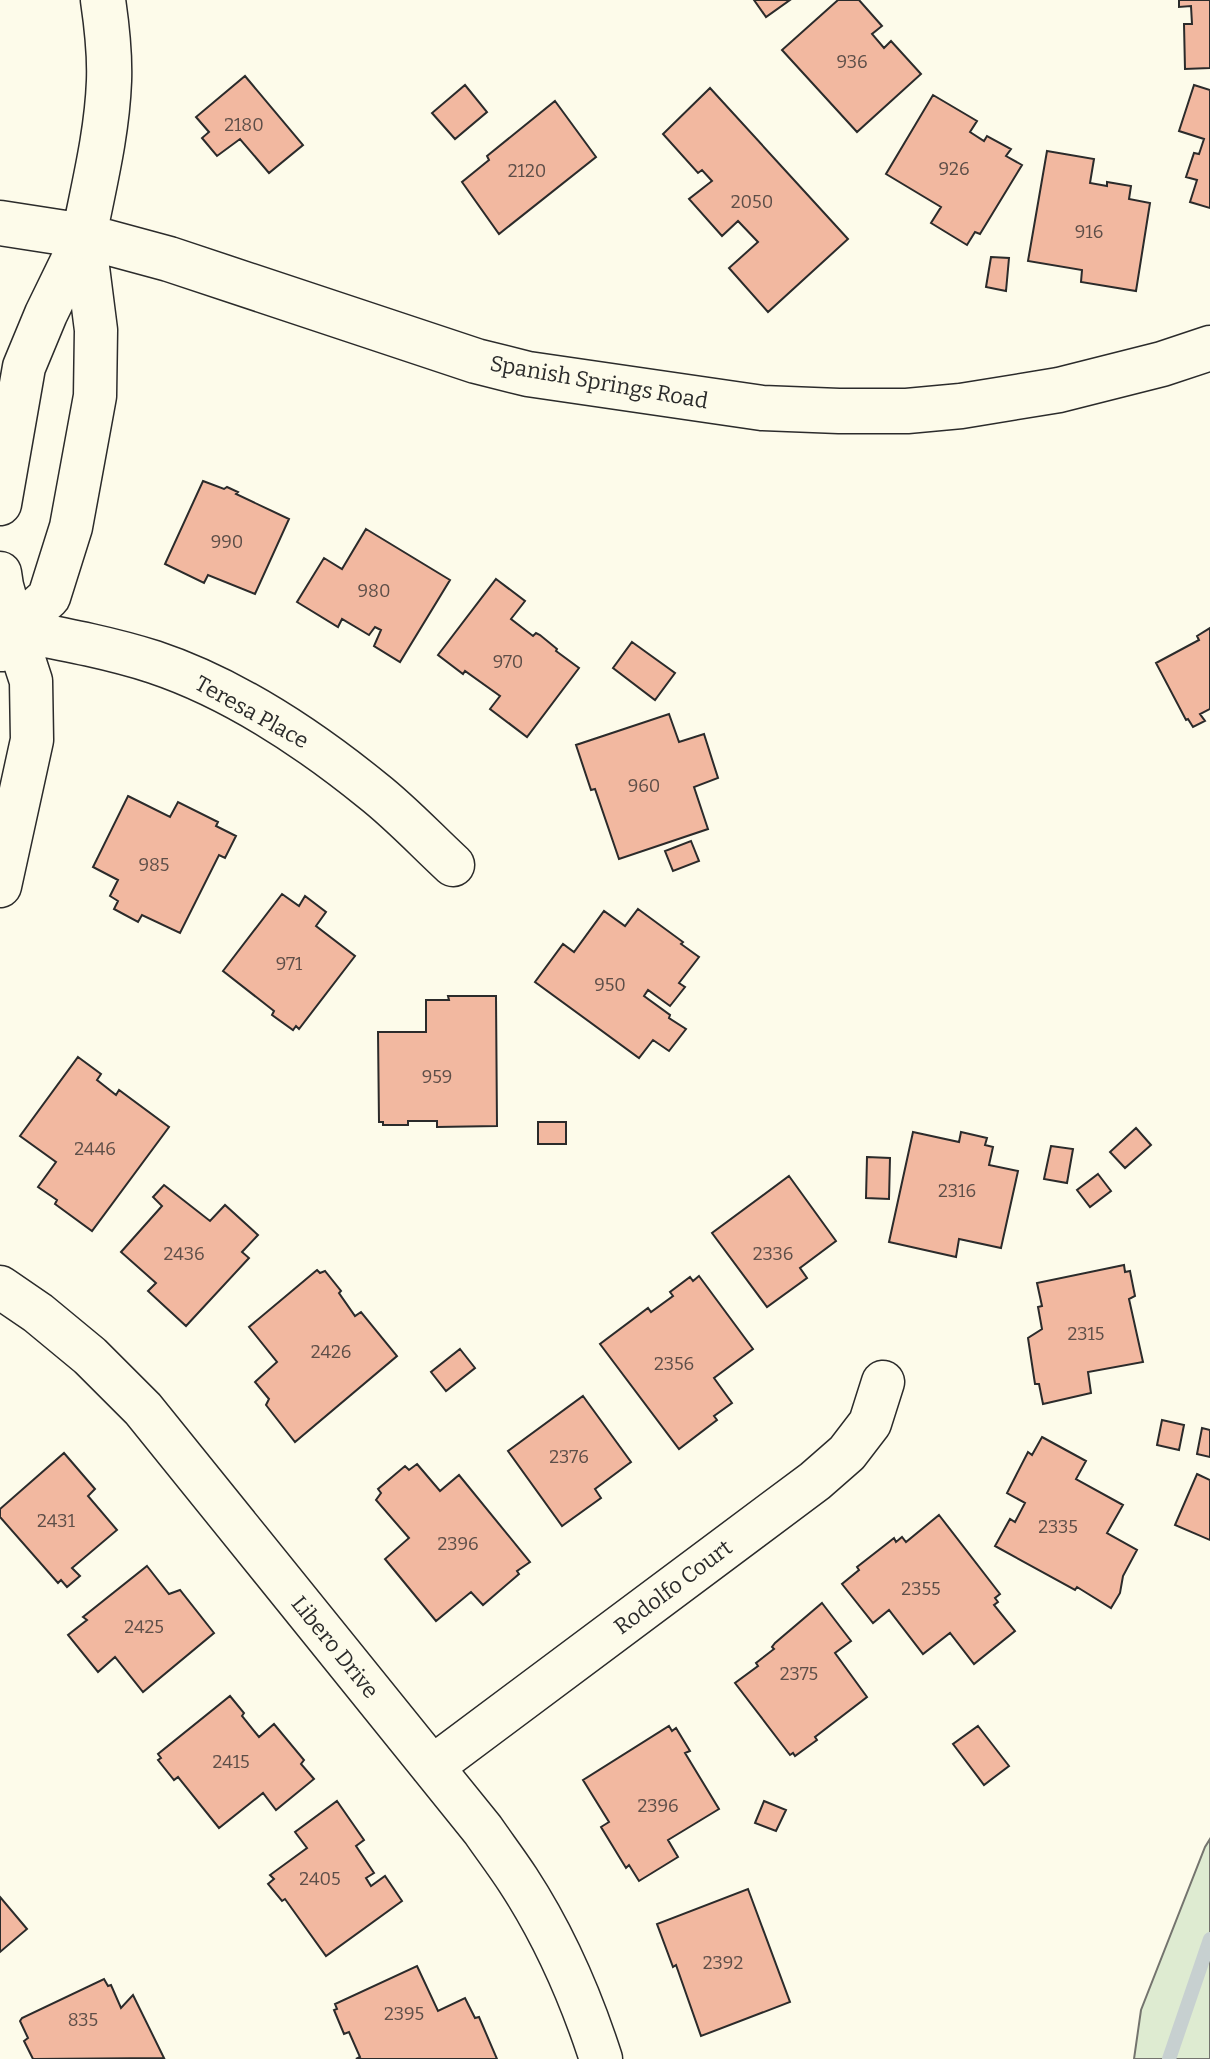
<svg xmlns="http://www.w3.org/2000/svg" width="1210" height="2059" font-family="Bitter,serif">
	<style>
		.green { fill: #deebd1; stroke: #74746e; stroke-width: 2 }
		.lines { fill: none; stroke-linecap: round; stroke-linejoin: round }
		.stream { stroke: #c7d0d0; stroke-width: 14 }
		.building { fill: #f2b8a0; stroke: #2b2b2b; stroke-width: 2 }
		.street-casing { stroke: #2b2b2b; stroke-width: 45 }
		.secondary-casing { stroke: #2b2b2b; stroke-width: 47 }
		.street { stroke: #fdfbea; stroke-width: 42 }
		.secondary { stroke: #fdfbea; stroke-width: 44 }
		.labels { text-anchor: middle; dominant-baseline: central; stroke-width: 6; stroke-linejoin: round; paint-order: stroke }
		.number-label { font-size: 18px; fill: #5d4e48 }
		.street-label { font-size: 22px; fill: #2b2b2b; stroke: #fdfbea }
	</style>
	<rect width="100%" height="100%" fill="#fdfbea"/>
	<!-- green -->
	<path class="green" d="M 1210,1839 L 1210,2059 L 1134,2059 L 1141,2010 L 1205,1847 Z"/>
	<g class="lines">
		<!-- stream -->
		<path class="stream" d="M 1169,2059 L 1210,1939"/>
	</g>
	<!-- building -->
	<path class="building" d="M 754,0 L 790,0 L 766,17 Z
		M 838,0 L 859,0 L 882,26 L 872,34 L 884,48 L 891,41 L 921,74 L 857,132 L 782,50 Z
		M 1179,0 L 1210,0 L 1210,68 L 1185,69 L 1184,24 L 1192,24 L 1191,6 L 1179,7 Z
		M 245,76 L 303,145 L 269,173 L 240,139 L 217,156 L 202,138 L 209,132 L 196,117 Z
		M 465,85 L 487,112 L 455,139 L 432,113 Z
		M 1194,85 L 1210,90 L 1210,208 L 1190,202 L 1197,180 L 1186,177 L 1194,153 L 1199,154 L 1204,139 L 1179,131 Z
		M 710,88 L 848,239 L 768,312 L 729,268 L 758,242 L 738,221 L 722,236 L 689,199 L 712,181 L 702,170 L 698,173 L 663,134 Z
		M 933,95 L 977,121 L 970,132 L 984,141 L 987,136 L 1011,149 L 1006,156 L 1022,165 L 980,234 L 975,232 L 967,245 L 931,223 L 941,207 L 886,174 Z
		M 555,101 L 596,157 L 499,234 L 462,182 L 489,160 L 487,156 Z
		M 1047,151 L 1094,159 L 1090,183 L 1107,186 L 1107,182 L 1131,186 L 1129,199 L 1150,203 L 1136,291 L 1081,282 L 1082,270 L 1028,261 Z
		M 991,257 L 1009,258 L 1006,291 L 986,287 Z
		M 203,481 L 224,489 L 227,487 L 238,492 L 236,494 L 289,519 L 255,594 L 208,575 L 204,583 L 165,564 Z
		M 366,529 L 450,580 L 400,662 L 374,646 L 381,630 L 375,627 L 369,635 L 342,619 L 338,627 L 297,602 L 324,558 L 342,569 Z
		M 496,579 L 525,601 L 511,619 L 533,636 L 536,633 L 540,635 L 557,649 L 556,651 L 579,668 L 527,737 L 490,709 L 500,696 L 465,671 L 463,674 L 438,655 Z
		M 1210,628 L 1210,709 L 1200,714 L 1205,721 L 1193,727 L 1188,719 L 1186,720 L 1156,663 L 1199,640 L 1197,636 Z
		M 632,642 L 675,673 L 655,700 L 613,668 Z
		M 669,714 L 679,742 L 704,734 L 718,778 L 694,787 L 708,829 L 619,859 L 595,789 L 591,790 L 576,745 Z
		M 128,796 L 170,817 L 178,802 L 218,822 L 216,826 L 236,836 L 225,858 L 219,855 L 180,933 L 142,915 L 138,922 L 114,909 L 118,901 L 110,896 L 118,880 L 93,867 Z
		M 691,841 L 699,861 L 673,871 L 665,851 Z
		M 282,894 L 299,906 L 305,896 L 326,912 L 316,926 L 355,956 L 299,1029 L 296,1026 L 293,1030 L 272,1015 L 274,1011 L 223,971 Z
		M 638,909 L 683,942 L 681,944 L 699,957 L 679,983 L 685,987 L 670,1006 L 648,990 L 644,996 L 670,1015 L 669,1018 L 686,1029 L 669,1051 L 653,1040 L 639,1058 L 535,982 L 563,944 L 574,952 L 604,911 L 625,926 Z
		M 448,996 L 496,996 L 497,1126 L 437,1127 L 437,1121 L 408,1121 L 408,1125 L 383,1125 L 383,1122 L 379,1122 L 378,1032 L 426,1032 L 426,1000 L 449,1000 Z
		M 78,1057 L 101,1074 L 97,1080 L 116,1095 L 119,1090 L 169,1127 L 92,1231 L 55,1204 L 57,1200 L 38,1187 L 56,1162 L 20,1136 Z
		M 538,1122 L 566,1122 L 566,1144 L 538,1144 Z
		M 1136,1128 L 1151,1145 L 1125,1168 L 1110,1152 Z
		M 913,1132 L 959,1142 L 961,1132 L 987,1138 L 985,1145 L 993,1147 L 989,1165 L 1018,1171 L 1001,1248 L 959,1239 L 956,1257 L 889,1242 Z
		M 1051,1146 L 1073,1149 L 1067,1183 L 1044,1179 Z
		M 867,1157 L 890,1158 L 889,1199 L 866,1198 Z
		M 1098,1174 L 1111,1191 L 1090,1207 L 1077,1190 Z
		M 789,1176 L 836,1241 L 800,1268 L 807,1278 L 767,1307 L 712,1233 Z
		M 164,1185 L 210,1221 L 225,1205 L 258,1235 L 242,1252 L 249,1258 L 186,1326 L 148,1291 L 156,1283 L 121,1252 L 162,1206 L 153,1197 Z
		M 1124,1265 L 1125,1272 L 1130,1271 L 1135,1296 L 1129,1299 L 1143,1362 L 1088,1372 L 1091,1393 L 1043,1404 L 1039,1384 L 1035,1384 L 1028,1338 L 1042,1329 L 1038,1307 L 1042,1306 L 1037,1283 Z
		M 317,1270 L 320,1273 L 325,1271 L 341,1291 L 339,1293 L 355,1316 L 361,1312 L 397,1356 L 295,1442 L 266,1405 L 269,1399 L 255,1382 L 277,1362 L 249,1327 Z
		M 699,1276 L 753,1349 L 714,1378 L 732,1403 L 714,1416 L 717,1420 L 679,1449 L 600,1344 L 648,1308 L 651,1312 L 673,1296 L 670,1292 L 690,1277 L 693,1281 Z
		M 460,1349 L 475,1368 L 446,1391 L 431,1372 Z
		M 583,1396 L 631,1462 L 595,1489 L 601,1498 L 562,1526 L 508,1451 Z
		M 1162,1420 L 1184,1425 L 1179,1450 L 1157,1445 Z
		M 1202,1428 L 1210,1430 L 1210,1457 L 1197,1454 Z
		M 1042,1437 L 1086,1461 L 1076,1479 L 1123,1505 L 1107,1533 L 1137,1550 L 1123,1576 L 1120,1593 L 1111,1608 L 1077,1587 L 1075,1590 L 995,1546 L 1010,1519 L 1015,1522 L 1025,1503 L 1007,1493 L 1028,1452 L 1032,1455 Z
		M 64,1453 L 95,1489 L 88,1496 L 117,1530 L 72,1568 L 80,1576 L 67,1587 L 61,1580 L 58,1583 L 0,1517 L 0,1509 Z
		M 417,1464 L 440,1491 L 459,1475 L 530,1562 L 517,1571 L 519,1574 L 483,1605 L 471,1592 L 436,1621 L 385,1559 L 409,1538 L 376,1500 L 381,1493 L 378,1489 L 405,1466 L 409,1470 Z
		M 1197,1474 L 1210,1480 L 1210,1540 L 1175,1525 Z
		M 939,1515 L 1000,1594 L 995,1598 L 998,1602 L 994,1605 L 1015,1631 L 974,1664 L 950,1633 L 923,1654 L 889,1610 L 873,1623 L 842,1584 L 859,1570 L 857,1567 L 889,1542 L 894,1538 L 896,1542 L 902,1537 L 906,1542 Z
		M 147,1566 L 169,1594 L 180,1590 L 214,1633 L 143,1692 L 115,1657 L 98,1672 L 68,1635 L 87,1620 L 83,1617 Z
		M 822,1603 L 851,1641 L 835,1653 L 867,1697 L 815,1737 L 817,1740 L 795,1756 L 793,1753 L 790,1755 L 735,1683 L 758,1666 L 756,1663 L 774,1649 L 772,1647 L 775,1643 Z
		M 230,1696 L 244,1713 L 242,1716 L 259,1737 L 274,1724 L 304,1760 L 301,1764 L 314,1779 L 276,1810 L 263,1793 L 219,1828 L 178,1777 L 174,1780 L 158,1760 L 161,1758 L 158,1754 Z
		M 669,1726 L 672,1731 L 676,1728 L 690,1751 L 685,1753 L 719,1809 L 668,1840 L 678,1857 L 639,1881 L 629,1865 L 626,1868 L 601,1827 L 609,1822 L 583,1780 Z
		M 978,1726 L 1009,1766 L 984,1785 L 953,1744 Z
		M 337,1801 L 364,1840 L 356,1846 L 374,1873 L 366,1878 L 371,1886 L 385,1876 L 402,1901 L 326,1956 L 285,1899 L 282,1901 L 268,1884 L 274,1879 L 270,1875 L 307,1848 L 295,1832 Z
		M 764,1801 L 786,1810 L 776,1831 L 755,1823 Z
		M 748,1889 L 790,2002 L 701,2036 L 676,1965 L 673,1967 L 657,1924 Z
		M 0,1897 L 27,1929 L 0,1952 Z
		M 417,1966 L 438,2011 L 465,1998 L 475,2018 L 479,2017 L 497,2059 L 356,2059 L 360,2057 L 349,2032 L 344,2034 L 334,2010 L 337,2009 L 335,2004 Z
		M 104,1979 L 108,1986 L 111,1985 L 121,2008 L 133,1995 L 164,2058 L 33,2059 L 24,2041 L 28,2038 L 20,2021 L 22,2018 Z"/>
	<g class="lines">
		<!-- street casing -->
		<g class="street-casing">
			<path id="street" d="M 0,504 L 24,367 L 46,314 L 84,236
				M 0,573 L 2,586 L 14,629 L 1,650
				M 0,627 C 51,637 104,646 154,662 C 232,688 309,739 373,791 C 401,813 426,840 453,865
				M 0,886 L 32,740 L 31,681 L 14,629 L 49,597 L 71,527 L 95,396 L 96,330 L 84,236
				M 0,1287 L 38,1313 L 90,1356 L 143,1409 L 483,1830 C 494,1846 507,1863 518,1880 C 554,1935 581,1997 601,2059
				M 432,1767 L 815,1481 L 847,1453 L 870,1423 L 883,1382"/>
		</g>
		<!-- secondary casing -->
		<g class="secondary-casing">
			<path id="secondary" d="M 0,223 L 84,236 L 169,259 L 476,361 L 528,374 L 762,408 L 839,411 L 907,411 L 961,406 L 1059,390 L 1162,364 L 1210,348
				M 84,236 C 94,185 107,134 109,81 C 110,54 107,27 103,0"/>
		</g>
		<!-- street -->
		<use href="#street" class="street"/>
		<!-- secondary -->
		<use href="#secondary" class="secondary"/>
	</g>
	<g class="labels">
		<!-- number labels -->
		<g class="number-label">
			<text x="852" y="62">936</text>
			<text x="244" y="125">2180</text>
			<text x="954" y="169">926</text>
			<text x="527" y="171">2120</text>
			<text x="752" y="202">2050</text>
			<text x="1089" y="232">916</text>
			<text x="227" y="542">990</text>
			<text x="374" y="591">980</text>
			<text x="508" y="662">970</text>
			<text x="644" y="786">960</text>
			<text x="154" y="865">985</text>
			<text x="289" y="964">971</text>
			<text x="610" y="985">950</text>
			<text x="437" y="1077">959</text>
			<text x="95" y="1149">2446</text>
			<text x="957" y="1191">2316</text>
			<text x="184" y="1254">2436</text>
			<text x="773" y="1254">2336</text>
			<text x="1086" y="1334">2315</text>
			<text x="331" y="1352">2426</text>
			<text x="674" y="1364">2356</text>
			<text x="569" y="1457">2376</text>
			<text x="56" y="1521">2431</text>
			<text x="1058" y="1527">2335</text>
			<text x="458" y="1544">2396</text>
			<text x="921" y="1589">2355</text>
			<text x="144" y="1627">2425</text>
			<text x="799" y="1674">2375</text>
			<text x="231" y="1762">2415</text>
			<text x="658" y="1806">2396</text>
			<text x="320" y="1879">2405</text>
			<text x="723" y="1963">2392</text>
			<text x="404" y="2014">2395</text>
			<text x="83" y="2020">835</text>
		</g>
		<!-- street labels -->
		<g class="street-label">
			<text transform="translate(599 382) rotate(10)">Spanish Springs Road</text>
			<text transform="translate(252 712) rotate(29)">Teresa Place</text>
			<text transform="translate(673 1587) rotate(-37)">Rodolfo Court</text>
			<text transform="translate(335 1647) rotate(51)">Libero Drive</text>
		</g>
	</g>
</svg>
